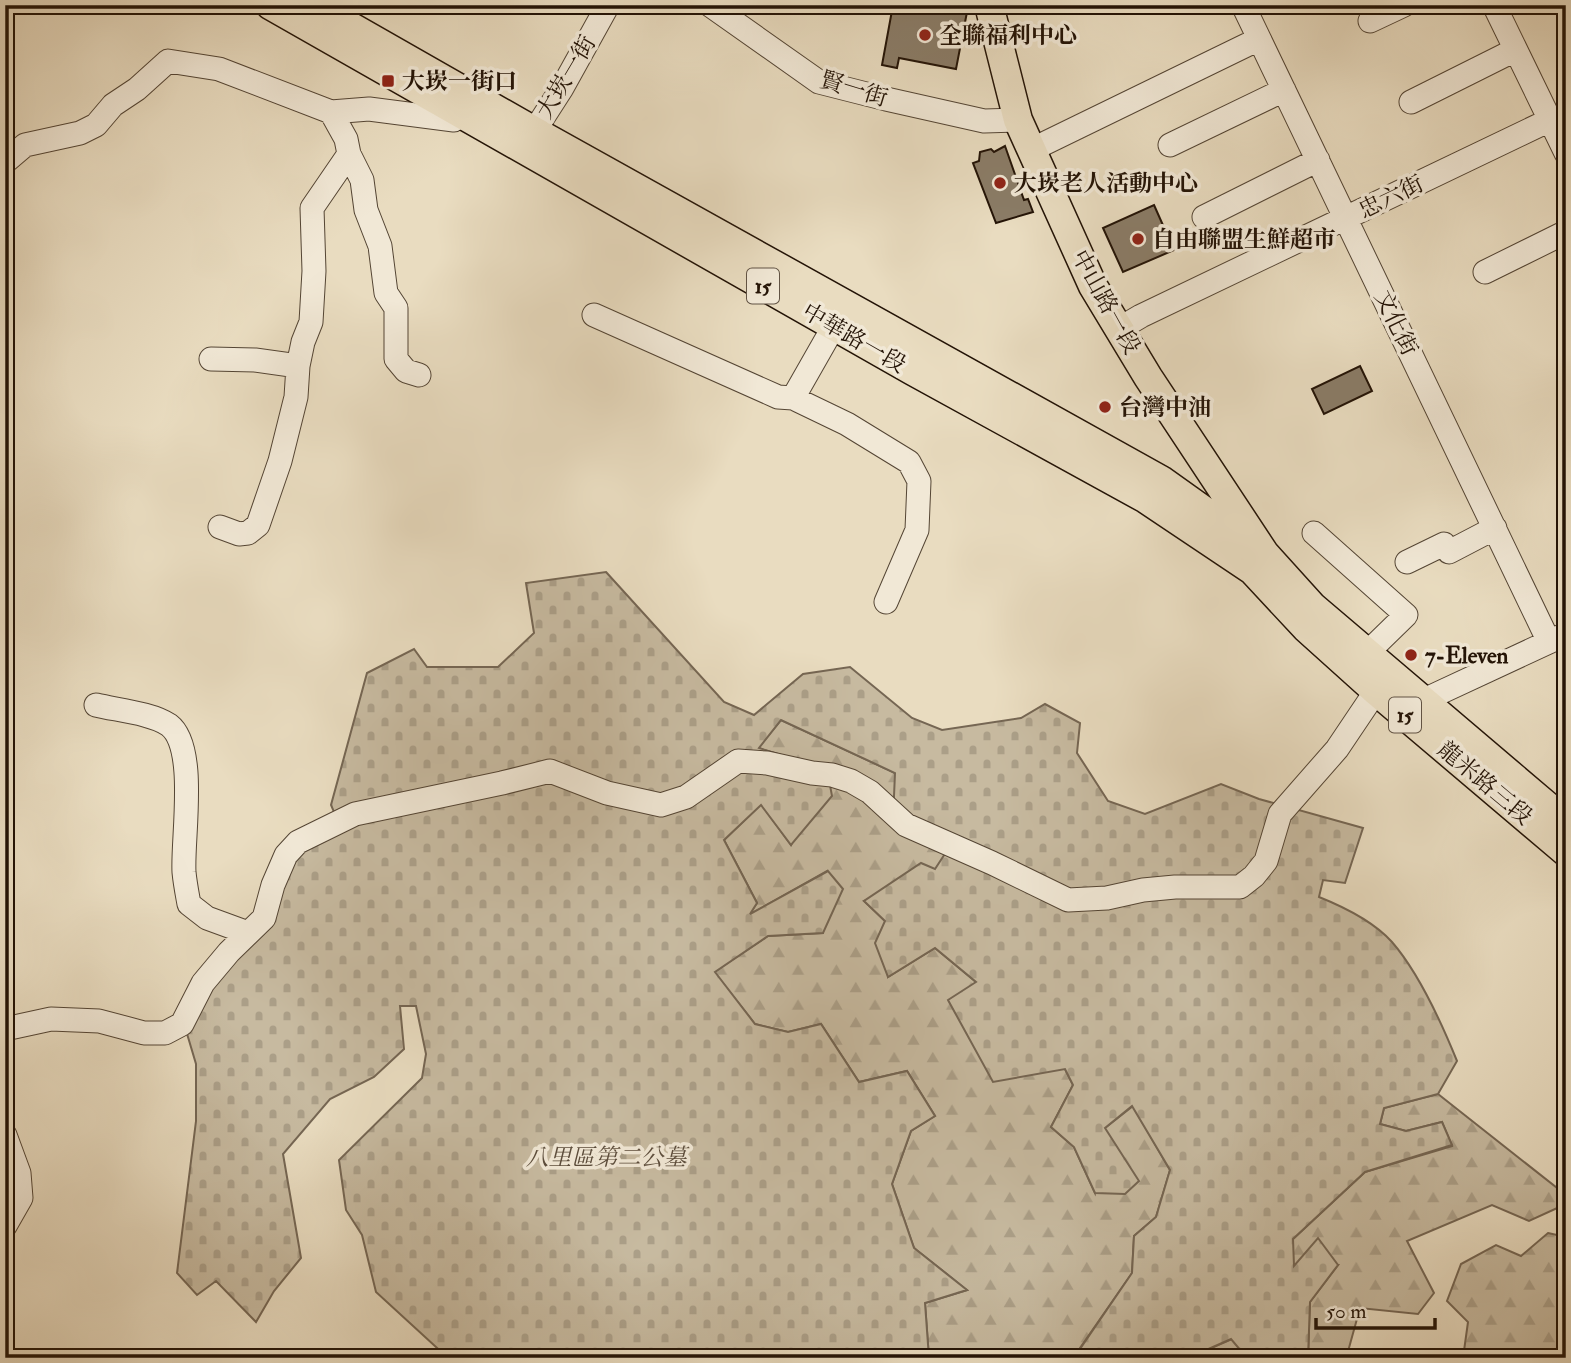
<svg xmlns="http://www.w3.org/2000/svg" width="1571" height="1363" font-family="'IM FELL Double Pica','Noto Serif TC',serif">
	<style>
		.forest { fill: url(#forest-firs); stroke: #756653; stroke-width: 2 }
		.cemetery { fill: url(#cemetery-stones); stroke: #756653; stroke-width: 2 }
		.building { fill: #8a7c67; stroke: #231306; stroke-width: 2 }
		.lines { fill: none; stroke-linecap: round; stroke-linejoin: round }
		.minor-casing { stroke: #544534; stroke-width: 25 }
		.major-casing { stroke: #231306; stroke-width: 31 }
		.minor { stroke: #f1e8d6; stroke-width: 23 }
		.major { stroke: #e9dcc0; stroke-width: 28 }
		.poi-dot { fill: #8f2418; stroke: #f1e8d6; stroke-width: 2.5 }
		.labels { text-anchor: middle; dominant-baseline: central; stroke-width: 7; stroke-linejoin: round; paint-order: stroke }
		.shield { fill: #f1e8d6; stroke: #615344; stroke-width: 2 }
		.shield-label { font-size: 21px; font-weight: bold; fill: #231306 }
		.poi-label { font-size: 23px; font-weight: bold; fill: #231306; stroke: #f1e8d6; text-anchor: start }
		.street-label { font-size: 23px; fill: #231306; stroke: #f1e8d6 }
		.park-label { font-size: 23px; font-style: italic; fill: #5c4d3c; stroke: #f1e8d6 }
	</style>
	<defs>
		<pattern id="forest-firs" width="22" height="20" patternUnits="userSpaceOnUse" patternTransform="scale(1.75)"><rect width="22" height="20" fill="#c7baa0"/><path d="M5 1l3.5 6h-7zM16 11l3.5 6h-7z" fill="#ab9f88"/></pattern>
		<pattern id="cemetery-stones" width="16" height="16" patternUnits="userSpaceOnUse" patternTransform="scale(1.75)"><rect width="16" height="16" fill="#c7baa0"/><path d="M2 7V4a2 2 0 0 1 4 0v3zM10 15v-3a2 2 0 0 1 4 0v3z" fill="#ab9f88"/></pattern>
	</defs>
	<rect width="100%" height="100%" fill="#e9dcc0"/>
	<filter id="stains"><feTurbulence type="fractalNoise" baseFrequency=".00286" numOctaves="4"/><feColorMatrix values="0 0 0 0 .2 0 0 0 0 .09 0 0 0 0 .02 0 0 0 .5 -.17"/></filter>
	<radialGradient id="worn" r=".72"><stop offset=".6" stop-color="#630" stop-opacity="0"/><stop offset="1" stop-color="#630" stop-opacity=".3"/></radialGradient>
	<!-- forest -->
	<path class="forest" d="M 781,720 L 895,773 L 953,843 L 935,870 L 864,901 L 885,921 L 888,977 L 935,948 L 976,982 L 1065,1069 L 1073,1085 L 1051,1127 L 1074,1147 L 1095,1193 L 1105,1128 L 1133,1106 L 1170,1170 L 1156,1217 L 1134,1236 L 1132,1273 L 1080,1348 L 1136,1358 L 929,1358 L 925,1303 L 967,1290 L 914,1248 L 892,1184 L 911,1131 L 935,1116 L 907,1071 L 859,1082 L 821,1024 L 788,1032 L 755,1024 L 714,972 L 768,936 L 823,933 L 827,871 L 749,915 L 757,903 L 724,840 L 761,804 L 791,845 L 827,769 L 758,748 Z
		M 1438,1094 L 1566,1195 L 1566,1204 L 1529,1221 L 1492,1205 L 1407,1241 L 1434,1293 L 1418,1314 L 1360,1308 L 1347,1355 L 1349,1358 L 1308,1358 L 1310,1302 L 1338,1265 L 1293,1267 L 1293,1239 L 1365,1172 L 1452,1146 L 1442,1122 L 1406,1131 L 1380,1124 L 1384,1108 Z
		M 1548,1233 L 1566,1237 L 1566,1358 L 1463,1358 L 1468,1322 L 1447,1301 L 1461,1264 L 1496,1245 L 1521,1256 Z
		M 1232,1339 L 1247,1358 L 1188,1358 Z"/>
	<!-- cemetery -->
	<path class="cemetery" d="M 606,572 L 724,702 L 754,715 L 803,674 L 850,667 L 912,718 L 942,730 L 1021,718 L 1045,704 L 1080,723 L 1077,753 L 1108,801 L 1145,814 L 1221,784 L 1259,799 L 1363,828 L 1345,883 L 1323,880 L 1319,897 C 1344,907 1374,922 1392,942 C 1418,972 1442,1024 1457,1061 L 1438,1094 L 1384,1108 L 1380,1124 L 1406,1131 L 1442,1122 L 1452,1145 L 1365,1172 L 1293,1239 L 1294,1266 L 1318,1238 L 1338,1265 L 1310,1302 L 1308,1358 L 1247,1358 L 1231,1339 L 1188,1358 L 1136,1358 L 1080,1349 L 1132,1273 L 1134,1236 L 1156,1217 L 1170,1170 L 1132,1106 L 1105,1128 L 1139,1181 L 1125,1194 L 1095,1193 L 1074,1147 L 1051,1127 L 1073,1085 L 1065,1069 L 993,1082 L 948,1000 L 976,982 L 935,948 L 888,977 L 875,943 L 885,921 L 864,901 L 921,863 L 935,869 L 952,843 L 893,819 L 895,773 L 781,720 L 759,748 L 827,769 L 832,796 L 791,845 L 761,805 L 724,840 L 757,903 L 750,914 L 828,871 L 843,889 L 823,933 L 768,936 L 715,972 L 755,1024 L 788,1032 L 821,1024 L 859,1082 L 907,1071 L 935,1116 L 911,1131 L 892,1184 L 914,1248 L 967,1290 L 925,1303 L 929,1358 L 448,1358 L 376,1292 L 362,1235 L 346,1210 L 339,1160 L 422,1078 L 426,1054 L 416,1006 L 400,1006 L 404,1049 L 374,1077 L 330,1099 L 283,1154 L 301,1258 L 274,1291 L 256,1322 L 216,1281 L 197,1295 L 177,1273 L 196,1121 L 196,1064 L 185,1027 L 302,849 L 340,826 L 331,805 L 367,673 L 414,649 L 427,667 L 498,667 L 534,633 L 526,583 Z"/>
	<!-- building -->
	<path class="building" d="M 893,5 L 929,5 L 967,12 L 956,69 L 899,58 L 897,68 L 882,65 Z
		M 1005,146 L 1024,200 L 1028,199 L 1033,212 L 996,223 L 973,163 L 979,161 L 980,152 L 991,149 L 994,152 Z
		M 1154,205 L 1174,250 L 1123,272 L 1103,228 Z
		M 1360,366 L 1372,391 L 1324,414 L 1312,389 Z"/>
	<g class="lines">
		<!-- minor casing -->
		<g class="minor-casing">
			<path id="minor" d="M 710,5 L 819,82 L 886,99 L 984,121 L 1018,120
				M 1243,5 L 1549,642
				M 1494,5 L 1566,153
				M 1370,21 L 1404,5
				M 1411,102 L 1515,50
				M 526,144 L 562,88 L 608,5
				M 1170,145 L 1284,90
				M 1031,150 L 1259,39
				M 349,154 L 362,180 L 366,210 L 380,246 L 386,293 L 396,308 L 396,359 L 406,371 L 419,375
				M 5,162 L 25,145 L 80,133 L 96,125 L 113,105 L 137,89 L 168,61 L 219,69 L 331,112 L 369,109 L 454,120 L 462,114 L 467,105
				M 1204,217 L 1318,160
				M 1485,272 L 1566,232
				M 594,315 L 778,397 L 793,398 L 834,326
				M 1119,329 L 1141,316 L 1550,120
				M 211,359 L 255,360 L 298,366
				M 793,398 L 847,424 L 909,462 L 919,481 L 917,530 L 886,602
				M 220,527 L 239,534 L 248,533 L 258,525 L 280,461 L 296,397 L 298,366 L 303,342 L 311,322 L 314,271 L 312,208 L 349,154 L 346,139 L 331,112
				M 1314,533 L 1406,615 L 1367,653
				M 1407,562 L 1444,544 L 1449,552 L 1495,528
				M 96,705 C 116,710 152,713 169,725 C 198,747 182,838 184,872 C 185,883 187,893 189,904 L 207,918 L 248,933
				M 1413,710 L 1422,701 L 1566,634
				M 5,1029 L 51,1019 L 99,1021 L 144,1033 L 165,1033 L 182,1024 L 203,983 L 229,952 L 264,918 L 273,885 L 286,855 L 298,842 L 355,814 L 502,783 L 550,771 L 607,793 L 661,805 L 686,797 L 738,761 L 767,763 L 812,773 L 832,775 L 851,781 L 870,792 L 906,825 L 992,863 L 1068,900 L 1107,898 L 1143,890 L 1175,887 L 1240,887 L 1254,876 L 1266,861 L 1280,814 L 1337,749 L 1376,691
				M 5,1135 L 19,1173 L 21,1198 L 5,1226"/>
		</g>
		<!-- major casing -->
		<g class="major-casing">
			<path id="major" d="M 270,5 L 913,371 L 1146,499 L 1252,570 L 1306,628 L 1376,691 L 1566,852
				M 313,5 L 534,131 L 1161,480 L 1265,554
				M 989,5 L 1018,120 L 1093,286 L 1148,377 L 1265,554 L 1312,606 L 1566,822"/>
		</g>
		<!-- minor -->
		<use href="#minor" class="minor"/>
		<!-- major -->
		<use href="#major" class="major"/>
	</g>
	<!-- markers -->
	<g class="poi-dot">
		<circle cx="925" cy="35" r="7"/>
		<rect x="381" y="74" width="14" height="14" rx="3.5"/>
		<circle cx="1000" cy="183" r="7"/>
		<circle cx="1138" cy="239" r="7"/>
		<circle cx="1105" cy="407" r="7"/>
		<circle cx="1411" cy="655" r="7"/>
	</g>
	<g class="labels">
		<!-- shield labels -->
		<g class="shield">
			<rect x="747" y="268.5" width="32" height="35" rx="5"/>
			<rect x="1389" y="697.5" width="32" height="35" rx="5"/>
		</g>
		<g class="shield-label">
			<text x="763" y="286">15</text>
			<text x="1405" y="715">15</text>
		</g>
		<!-- poi labels -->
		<g class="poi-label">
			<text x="939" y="35">全聯福利中心</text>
			<text x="402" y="81">大崁一街口</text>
			<text x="1014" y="183">大崁老人活動中心</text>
			<text x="1152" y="239">自由聯盟生鮮超市</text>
			<text x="1119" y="407">台灣中油</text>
			<text x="1425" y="655">7-Eleven</text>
		</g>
		<!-- street labels -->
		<g class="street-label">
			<text transform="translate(566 77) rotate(-59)">大崁一街</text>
			<text transform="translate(854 89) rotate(17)">賢一街</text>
			<text transform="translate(1391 197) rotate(-26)">忠六街</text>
			<text transform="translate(1106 302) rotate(61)">中山路一段</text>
			<text transform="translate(1396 323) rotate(64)">文化街</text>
			<text transform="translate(854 338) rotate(30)">中華路一段</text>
			<text transform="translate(1485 783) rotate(40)">龍米路三段</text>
		</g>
		<!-- park labels -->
		<g class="park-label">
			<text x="606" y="1157">八里區第二公墓</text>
		</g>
	</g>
	<!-- margin -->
	<rect width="1571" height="1363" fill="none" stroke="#e9dcc0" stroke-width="28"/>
	<rect x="7" y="7" width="1557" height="1349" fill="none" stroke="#231306" stroke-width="3.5"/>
	<rect x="14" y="14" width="1543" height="1335" fill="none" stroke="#231306" stroke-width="2"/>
	<!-- scale -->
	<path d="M1316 1318v10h119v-10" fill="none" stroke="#231306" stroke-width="3.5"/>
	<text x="1326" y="1318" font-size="21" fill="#231306" stroke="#f1e8d6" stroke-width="5" paint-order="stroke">50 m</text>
	<rect width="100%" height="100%" filter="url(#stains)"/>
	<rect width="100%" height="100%" fill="url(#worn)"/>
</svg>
